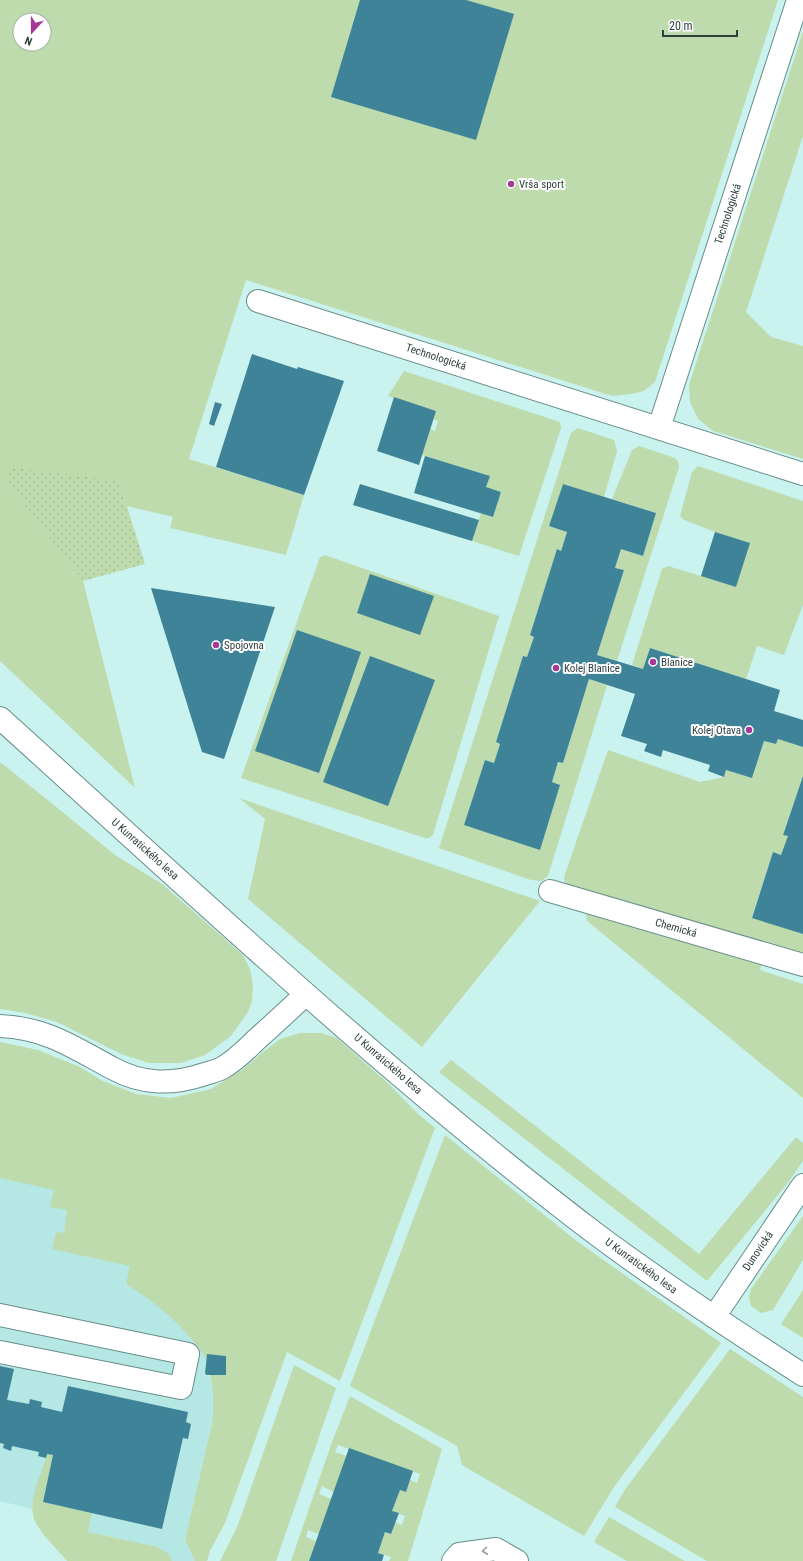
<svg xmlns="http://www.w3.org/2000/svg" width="803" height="1561" font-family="'Roboto Condensed',sans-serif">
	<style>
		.built { fill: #b5e7e4 }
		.grass { fill: #bddbac; fill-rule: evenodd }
		.park { fill: url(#park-dots) }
		.building { fill: #3e8397 }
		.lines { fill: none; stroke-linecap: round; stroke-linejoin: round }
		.minor-casing { stroke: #688d8b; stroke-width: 24 }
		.minor { stroke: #fff; stroke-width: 22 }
		.oneway { stroke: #969f9e }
		.poi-dot { fill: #a53998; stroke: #fff; stroke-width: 1.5 }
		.labels { text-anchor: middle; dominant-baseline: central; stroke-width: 4; stroke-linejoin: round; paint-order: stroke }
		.poi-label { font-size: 11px; fill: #2e3f3e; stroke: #fff; text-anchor: start }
		.street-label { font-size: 11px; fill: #2e3f3e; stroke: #fff }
	</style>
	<defs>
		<pattern id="park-dots" width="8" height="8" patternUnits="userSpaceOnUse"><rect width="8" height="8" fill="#bddbac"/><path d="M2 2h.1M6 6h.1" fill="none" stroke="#a3bd95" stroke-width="1.8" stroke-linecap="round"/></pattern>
	</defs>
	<rect width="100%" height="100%" fill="#caf3f0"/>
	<!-- built -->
	<path class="built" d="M 0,1089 L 125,1117 L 206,1359 L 205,1375 L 210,1377 L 213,1392 L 213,1419 L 185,1540 L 195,1561 L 172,1561 L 169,1554 L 158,1547 L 88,1532 L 32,1509 L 0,1501 Z"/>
	<!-- grass -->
	<path class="grass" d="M 0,0 L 778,0 L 655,382 L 644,391 L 631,394 L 612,396 L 246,280 L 189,459 L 304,495 L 286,555 L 170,528 L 173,517 L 127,506 L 119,481 L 6,481 L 83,581 L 135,788 L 0,661 ZM 20,20 L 44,20 L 44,44 L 20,44 Z
		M 803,31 L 803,136 L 746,312 L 771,337 L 803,346 L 803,459 L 713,431 L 698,419 L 690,402 L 689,385 Z
		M 404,371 L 560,422 L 561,428 L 519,556 L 472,541 L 481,513 L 493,517 L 501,492 L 486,487 L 489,476 L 422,455 L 430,429 L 435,431 L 438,421 L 433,419 L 436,411 L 388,396 Z
		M 578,428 L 614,440 L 617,451 L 604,497 L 563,484 L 549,526 L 567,532 L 561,551 L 557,550 L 530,635 L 534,637 L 527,657 L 523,656 L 496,742 L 500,744 L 494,763 L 485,760 L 464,825 L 540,849 L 560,785 L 552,782 L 558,762 L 563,763 L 589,679 L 607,685 L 548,876 L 541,881 L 531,880 L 439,848 L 571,433 Z
		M 639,446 L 675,458 L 678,461 L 679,467 L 617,661 L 597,655 L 624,570 L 615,568 L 621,549 L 643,556 L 656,513 L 612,499 L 632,450 Z
		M 698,466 L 803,501 L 803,605 L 784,655 L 757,646 L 746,679 L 650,648 L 643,669 L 632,665 L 662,569 L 668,566 L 701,576 L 715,532 L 684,520 L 680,516 L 692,472 Z
		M 325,555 L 499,616 L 433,835 L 429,838 L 425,838 L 241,778 L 320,557 Z
		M 778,739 L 803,747 L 803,776 L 783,834 L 788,836 L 781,855 L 773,852 L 752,917 L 803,934 L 803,957 L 565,884 L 564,877 L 608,750 L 700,782 L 724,777 L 726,770 L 752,778 L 764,741 L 776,744 Z
		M 0,762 L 49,801 L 115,855 L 162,884 L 243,955 L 250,969 L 253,985 L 252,1001 L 248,1012 L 231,1036 L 205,1055 L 181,1063 L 149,1063 L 121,1054 L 57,1022 L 25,1013 L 0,1009 Z
		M 239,798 L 540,901 L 422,1047 L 248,899 L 265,819 Z
		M 589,911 L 762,963 L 760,970 L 803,984 L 803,1098 L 587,921 L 586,916 Z
		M 300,1033 L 321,1033 L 337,1038 L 390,1085 L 416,1112 L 435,1128 L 340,1381 L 287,1352 L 225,1523 L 210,1551 L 207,1561 L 195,1561 L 185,1540 L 213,1419 L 213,1392 L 210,1375 L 226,1375 L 226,1356 L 208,1354 L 207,1360 C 186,1328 159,1304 126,1284 L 130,1266 L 52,1249 L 56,1232 L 64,1233 L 67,1210 L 50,1207 L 54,1190 L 0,1178 L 0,1042 L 38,1050 L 80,1067 L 101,1080 L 136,1094 L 171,1098 L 211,1089 L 242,1070 L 263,1052 L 280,1039 Z
		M 451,1060 L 699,1254 L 796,1137 L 803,1143 L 803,1161 L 787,1184 L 707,1281 L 439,1072 Z
		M 445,1135 L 578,1242 L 721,1343 L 614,1487 L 584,1536 L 462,1465 L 457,1446 L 350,1386 Z
		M 803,1216 L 803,1260 L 773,1310 L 761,1313 L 751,1306 L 749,1298 L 751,1289 Z
		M 803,1290 L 803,1338 L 781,1324 Z
		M 730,1349 L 803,1397 L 803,1561 L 707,1561 L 615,1507 L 624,1491 Z
		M 294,1365 L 336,1388 L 276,1561 L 220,1561 L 238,1525 Z
		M 350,1396 L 442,1449 L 408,1561 L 389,1561 L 391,1557 L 378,1553 L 385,1532 L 391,1534 L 395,1522 L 402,1525 L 405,1516 L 392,1511 L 400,1490 L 406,1492 L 410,1480 L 417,1483 L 420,1474 L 338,1445 L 335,1452 L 346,1456 L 334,1492 L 322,1486 L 319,1494 L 331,1499 L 319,1534 L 308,1530 L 306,1537 L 316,1541 L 309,1561 L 291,1561 L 332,1442 Z
		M 47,1454 L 53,1455 L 43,1502 L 92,1513 L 88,1532 L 158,1547 L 169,1554 L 172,1561 L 67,1561 C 58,1550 44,1537 37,1525 C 24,1504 42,1476 47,1454 Z
		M 609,1517 L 685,1561 L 627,1561 L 594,1542 Z"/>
	<!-- park -->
	<path class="park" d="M 9,467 L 119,481 L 145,564 L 83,581 L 6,481 Z"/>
	<!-- building -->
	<path class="building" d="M 360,0 L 466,0 L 514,14 L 476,140 L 331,97 Z
		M 252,354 L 297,369 L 298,367 L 344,381 L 304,495 L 216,467 Z
		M 394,397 L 436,411 L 419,465 L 377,451 Z
		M 215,402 L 222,404 L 214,426 L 209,424 Z
		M 425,456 L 490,476 L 486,487 L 501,492 L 493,517 L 414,493 Z
		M 360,484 L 479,520 L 472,541 L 353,505 Z
		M 563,484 L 656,513 L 643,556 L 621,549 L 615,568 L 624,570 L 597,655 L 643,669 L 650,648 L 780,690 L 774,711 L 803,720 L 803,747 L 778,739 L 776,744 L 764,741 L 752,778 L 726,770 L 724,777 L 708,771 L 710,765 L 663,750 L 661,757 L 644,751 L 647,744 L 621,736 L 635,694 L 589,679 L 563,763 L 558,762 L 552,782 L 560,785 L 540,850 L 464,825 L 485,760 L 494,763 L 500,744 L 496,742 L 523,656 L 527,657 L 534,637 L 530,635 L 557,549 L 561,551 L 567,532 L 549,526 Z
		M 715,532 L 750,543 L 736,587 L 701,576 Z
		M 370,574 L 434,596 L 420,635 L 357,613 Z
		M 151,588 L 275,607 L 224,759 L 202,752 Z
		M 297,630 L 361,652 L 319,773 L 255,751 Z
		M 370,656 L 435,680 L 388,806 L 323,782 Z
		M 803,776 L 803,934 L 752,918 L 773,852 L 781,855 L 788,836 L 783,835 Z
		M 207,1354 L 226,1356 L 226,1375 L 206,1375 L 205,1373 Z
		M 0,1366 L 14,1369 L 7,1400 L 29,1404 L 30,1399 L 42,1402 L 41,1407 L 62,1412 L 68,1386 L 188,1412 L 186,1422 L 191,1424 L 188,1439 L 183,1438 L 162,1529 L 43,1502 L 53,1455 L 47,1454 L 46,1458 L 38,1456 L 39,1452 L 12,1446 L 11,1451 L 3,1448 L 4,1444 L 0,1443 Z
		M 349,1448 L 413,1471 L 406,1492 L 400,1490 L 392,1511 L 399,1513 L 391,1534 L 385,1532 L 378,1553 L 384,1555 L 382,1561 L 309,1561 Z"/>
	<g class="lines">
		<!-- minor casing -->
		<g class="minor-casing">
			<path id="minor" d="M 258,301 L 803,474
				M 659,428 L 798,0
				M 0,718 C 195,894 387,1075 596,1234 C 663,1284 733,1330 803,1375
				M 550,891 L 803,965
				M 0,1026 C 46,1028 73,1047 112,1068 C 143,1085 172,1085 205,1074 C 211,1072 217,1071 222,1068 C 235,1061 247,1049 257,1039 C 274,1024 290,1009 306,994
				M 0,1315 L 188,1354 L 181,1388 L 0,1352
				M 714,1317 L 803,1185
				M 453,1561 L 459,1554 L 496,1549 L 517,1561"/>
		</g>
		<!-- minor -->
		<use href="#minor" class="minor"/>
	</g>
	<!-- one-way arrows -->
	<defs><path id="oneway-chevron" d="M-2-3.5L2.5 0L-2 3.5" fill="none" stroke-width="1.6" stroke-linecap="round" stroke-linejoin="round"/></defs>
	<use class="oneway" href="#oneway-chevron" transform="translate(485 1551) rotate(173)"/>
	<!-- markers -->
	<g class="poi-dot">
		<circle cx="511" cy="184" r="4"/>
		<circle cx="216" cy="645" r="4"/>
		<circle cx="653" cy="662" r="4"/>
		<circle cx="556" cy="668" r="4"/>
		<circle cx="749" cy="730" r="4"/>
	</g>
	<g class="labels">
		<!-- poi labels -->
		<g class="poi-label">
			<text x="519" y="184">Vrša sport</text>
			<text x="224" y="645">Spojovna</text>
			<text x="661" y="662">Blanice</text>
			<text x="564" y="668">Kolej Blanice</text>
			<text x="741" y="730" text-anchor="end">Kolej Otava</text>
		</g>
		<!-- street labels -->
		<g class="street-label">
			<text transform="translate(728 214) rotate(-72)">Technologická</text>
			<text transform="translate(436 357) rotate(18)">Technologická</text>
			<text transform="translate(145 849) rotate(42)">U Kunratického lesa</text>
			<text transform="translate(676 928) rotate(16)">Chemická</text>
			<text transform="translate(388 1064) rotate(41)">U Kunratického lesa</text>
			<text transform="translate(758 1251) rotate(-56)">Dunovická</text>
			<text transform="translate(641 1266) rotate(36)">U Kunratického lesa</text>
		</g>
	</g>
	<!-- north arrow -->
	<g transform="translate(32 32) rotate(201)"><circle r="19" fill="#ffffff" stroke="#abb2b2"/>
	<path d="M0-3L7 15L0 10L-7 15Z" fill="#a53998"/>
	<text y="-6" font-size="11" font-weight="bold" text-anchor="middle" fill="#2e3f3e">N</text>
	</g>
	<!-- scale -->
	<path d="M663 30v6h74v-6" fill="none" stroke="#2e3f3e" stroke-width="2"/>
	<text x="669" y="30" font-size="12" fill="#2e3f3e" stroke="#ffffff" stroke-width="3" paint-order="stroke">20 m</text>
</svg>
